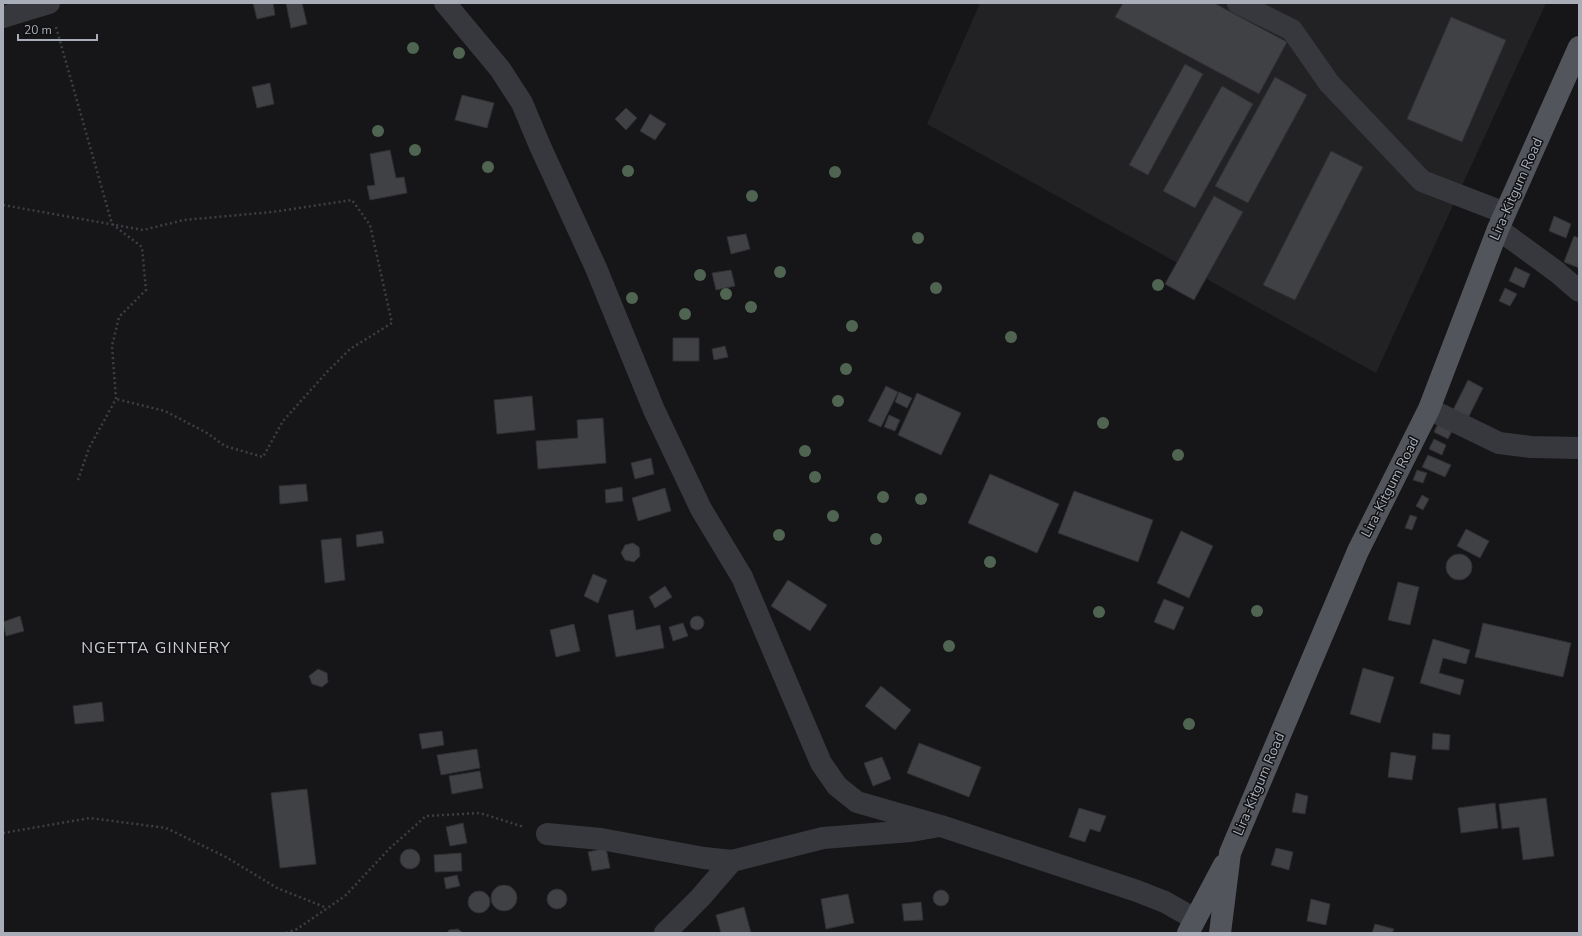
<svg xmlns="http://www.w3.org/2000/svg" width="1582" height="936" font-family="'Nunito Sans',sans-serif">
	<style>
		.built { fill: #222225 }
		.building { fill: #404145; stroke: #303034 }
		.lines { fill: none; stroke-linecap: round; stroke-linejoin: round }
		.path { stroke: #3d3f44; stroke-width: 2.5; stroke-dasharray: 2 3; stroke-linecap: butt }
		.minor { stroke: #37383d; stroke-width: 22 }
		.major { stroke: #53555c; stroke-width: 22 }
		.tree { fill: #506452 }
		.labels { text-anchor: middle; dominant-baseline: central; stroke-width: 3; stroke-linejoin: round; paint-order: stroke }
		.street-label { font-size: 14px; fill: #a8adb8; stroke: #111113 }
		.quarter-label { font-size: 16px; letter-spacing: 1px; fill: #c9ccd4; stroke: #111113 }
	</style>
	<rect width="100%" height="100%" fill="#161618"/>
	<!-- built -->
	<path class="built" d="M 980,3 L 1546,3 L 1376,373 L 927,124 Z"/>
	<!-- building -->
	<path class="building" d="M 253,3 L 273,3 L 275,15 L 257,19 Z
		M 286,3 L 302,3 L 307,24 L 291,28 Z
		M 1123,3 L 1214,3 L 1287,42 L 1259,94 L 1115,17 Z
		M 1451,17 L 1506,40 L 1462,142 L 1407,119 Z
		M 1185,64 L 1203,74 L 1148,175 L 1129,165 Z
		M 1275,77 L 1307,95 L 1248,203 L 1215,186 Z
		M 270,83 L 274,104 L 257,108 L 252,87 Z
		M 1222,86 L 1253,104 L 1195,208 L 1163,191 Z
		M 462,95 L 494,103 L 487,128 L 455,120 Z
		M 626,108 L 637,118 L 626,130 L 615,119 Z
		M 650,114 L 666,124 L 655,140 L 640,131 Z
		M 390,150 L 396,178 L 404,177 L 407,193 L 370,200 L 367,186 L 375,185 L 370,154 Z
		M 1331,151 L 1363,167 L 1295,300 L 1263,285 Z
		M 1214,196 L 1243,212 L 1194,300 L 1165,284 Z
		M 1554,216 L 1571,224 L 1566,238 L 1549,231 Z
		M 746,234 L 750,249 L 731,254 L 727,237 Z
		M 1574,236 L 1579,238 L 1579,268 L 1564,262 Z
		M 1515,267 L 1530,274 L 1524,288 L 1509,281 Z
		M 731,270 L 735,286 L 716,290 L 712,273 Z
		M 1505,288 L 1517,294 L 1510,306 L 1499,301 Z
		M 673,338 L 699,338 L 699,361 L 673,361 Z
		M 725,346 L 728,357 L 714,360 L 712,349 Z
		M 1468,380 L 1483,388 L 1468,418 L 1453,410 Z
		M 886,386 L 898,392 L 881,427 L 868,421 Z
		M 899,392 L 912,398 L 907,408 L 895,402 Z
		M 917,393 L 961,413 L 941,455 L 898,435 Z
		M 532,396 L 535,430 L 497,434 L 494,400 Z
		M 889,415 L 900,420 L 895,431 L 884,427 Z
		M 603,418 L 606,463 L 538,469 L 536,441 L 578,438 L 577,420 Z
		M 1440,420 L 1454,427 L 1448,439 L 1434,432 Z
		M 1434,439 L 1446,445 L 1442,455 L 1429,449 Z
		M 1428,455 L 1451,465 L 1445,477 L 1422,467 Z
		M 651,458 L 654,474 L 635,479 L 631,463 Z
		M 1417,470 L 1427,473 L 1423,483 L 1413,480 Z
		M 990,474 L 1059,504 L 1037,553 L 968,523 Z
		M 306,484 L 308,501 L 280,504 L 279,486 Z
		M 622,487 L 623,501 L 606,503 L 605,490 Z
		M 665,488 L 671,511 L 638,521 L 632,498 Z
		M 1074,491 L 1153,520 L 1138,562 L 1058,533 Z
		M 1422,495 L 1429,499 L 1423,510 L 1416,506 Z
		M 1410,515 L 1417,517 L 1412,530 L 1405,528 Z
		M 1466,529 L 1489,541 L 1480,558 L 1457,546 Z
		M 382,531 L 384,543 L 357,547 L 356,535 Z
		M 1181,531 L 1213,546 L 1189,598 L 1157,583 Z
		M 341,538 L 345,580 L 325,583 L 321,540 Z
		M 633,543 L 639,547 L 640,556 L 634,562 L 625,560 L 621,553 L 625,545 Z
		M1446 567a13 13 0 1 1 26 0a13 13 0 1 1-26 0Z
		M 593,574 L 607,580 L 598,603 L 584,596 Z
		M 788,580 L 827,605 L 810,631 L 771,606 Z
		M 1398,582 L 1419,587 L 1410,625 L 1388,620 Z
		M 665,586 L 672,597 L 655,608 L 649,597 Z
		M 1164,599 L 1184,607 L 1174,630 L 1154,622 Z
		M 633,610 L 636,630 L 660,625 L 664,648 L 616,657 L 608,615 Z
		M690 623a7 7 0 1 1 14 0a7 7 0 1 1-14 0Z
		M 20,616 L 24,631 L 6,636 L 3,622 Z
		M 683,623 L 688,636 L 673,641 L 669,627 Z
		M 1483,623 L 1571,643 L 1563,677 L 1475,657 Z
		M 574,624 L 580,651 L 556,657 L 550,630 Z
		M 1433,639 L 1470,650 L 1466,664 L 1443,658 L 1439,673 L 1464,680 L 1460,695 L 1420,683 Z
		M 1363,668 L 1394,677 L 1380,723 L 1350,714 Z
		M 318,669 L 327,673 L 328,682 L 322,687 L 312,684 L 309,676 Z
		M 881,686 L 911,710 L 895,730 L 865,706 Z
		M 102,702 L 104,721 L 75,724 L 73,706 Z
		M 442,731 L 444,745 L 422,749 L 419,734 Z
		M 1433,733 L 1450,735 L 1449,750 L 1432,749 Z
		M 919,743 L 981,767 L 969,797 L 907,773 Z
		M 477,749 L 480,768 L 441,775 L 437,755 Z
		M 1391,752 L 1416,756 L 1412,780 L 1388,777 Z
		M 882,757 L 891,779 L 873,786 L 864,763 Z
		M 480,771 L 483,788 L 452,794 L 449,776 Z
		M 307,789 L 316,864 L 280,868 L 271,793 Z
		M 1296,793 L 1308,796 L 1305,814 L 1292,812 Z
		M 1546,798 L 1554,856 L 1523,860 L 1519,827 L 1502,829 L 1499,804 Z
		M 1495,803 L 1498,828 L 1461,833 L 1458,808 Z
		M 1079,808 L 1106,816 L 1100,832 L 1090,829 L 1085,842 L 1069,837 Z
		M 463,823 L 467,843 L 450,846 L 446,827 Z
		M 606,848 L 610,868 L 592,871 L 588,852 Z
		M 1276,848 L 1293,852 L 1289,870 L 1271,865 Z
		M400 859a10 10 0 1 1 20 0a10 10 0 1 1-20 0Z
		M 461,853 L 462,871 L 435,872 L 434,855 Z
		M 457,875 L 460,886 L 446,889 L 444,878 Z
		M491 898a13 13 0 1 1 26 0a13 13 0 1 1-26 0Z
		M547 899a10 10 0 1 1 20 0a10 10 0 1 1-20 0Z
		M933 898a8 8 0 1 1 16 0a8 8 0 1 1-16 0Z
		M468 902a11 11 0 1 1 22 0a11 11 0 1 1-22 0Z
		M 848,894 L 854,923 L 826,929 L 821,899 Z
		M 1311,899 L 1330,904 L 1326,925 L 1307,921 Z
		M 921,902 L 923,920 L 904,921 L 902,904 Z
		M 744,907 L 751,933 L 721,933 L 716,915 Z
		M 1375,924 L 1394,929 L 1392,933 L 1372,933 Z
		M 458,929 L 463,933 L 447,933 L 449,930 Z"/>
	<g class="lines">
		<!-- path -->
		<path class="path" d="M 56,27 L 112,224 L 142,247 L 146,290 L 119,317 L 112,346 L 116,399 L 89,448 L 78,480
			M 3,205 L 143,230 L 184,220 L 272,212 L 352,200 L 370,225 L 392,323 L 350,349 L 326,373 L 283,421 L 263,457 L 225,446 L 207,433 L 165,411 L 116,399
			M 3,833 L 90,818 L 166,828 L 226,857 L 277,888 L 327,908
			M 286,933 L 297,929 L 345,896 L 390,848 L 426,816 L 480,813 L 524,827"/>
		<!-- minor -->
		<path class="minor" d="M 445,3 L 500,69 L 522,103 L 540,146 L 596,268 L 654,410 L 701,509 L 742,577 L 821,763 L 837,786 L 857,802 L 941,826 L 1137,891 L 1165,902 L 1195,919
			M 1238,3 L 1292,30 L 1329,83 L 1422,181 L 1505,213
			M 3,17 L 49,3
			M 1498,229 L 1557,272 L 1579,291
			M 1429,409 L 1499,443 L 1531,447 L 1579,448
			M 547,834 L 601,839 L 704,858 L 732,861 L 823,838 L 911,831 L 934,827
			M 665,933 L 700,898 L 732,861"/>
		<!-- major -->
		<path class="major" d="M 1188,933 L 1224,865
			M 1220,933 L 1230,853 L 1358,551 L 1429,409 L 1498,229 L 1579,47"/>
	</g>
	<!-- trees -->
	<g class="tree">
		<circle cx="413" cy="48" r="6"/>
		<circle cx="459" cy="53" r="6"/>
		<circle cx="378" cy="131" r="6"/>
		<circle cx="415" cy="150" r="6"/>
		<circle cx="488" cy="167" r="6"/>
		<circle cx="628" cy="171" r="6"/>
		<circle cx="835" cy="172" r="6"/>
		<circle cx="752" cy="196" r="6"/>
		<circle cx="918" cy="238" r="6"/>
		<circle cx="780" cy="272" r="6"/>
		<circle cx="700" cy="275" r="6"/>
		<circle cx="1158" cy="285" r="6"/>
		<circle cx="936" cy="288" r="6"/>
		<circle cx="726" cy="294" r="6"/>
		<circle cx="632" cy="298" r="6"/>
		<circle cx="751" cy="307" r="6"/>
		<circle cx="685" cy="314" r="6"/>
		<circle cx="852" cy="326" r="6"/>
		<circle cx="1011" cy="337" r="6"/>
		<circle cx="846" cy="369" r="6"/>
		<circle cx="838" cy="401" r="6"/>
		<circle cx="1103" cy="423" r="6"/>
		<circle cx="805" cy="451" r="6"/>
		<circle cx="1178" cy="455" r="6"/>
		<circle cx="815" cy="477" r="6"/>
		<circle cx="883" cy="497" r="6"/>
		<circle cx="921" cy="499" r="6"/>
		<circle cx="833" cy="516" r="6"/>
		<circle cx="779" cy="535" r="6"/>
		<circle cx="876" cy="539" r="6"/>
		<circle cx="990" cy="562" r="6"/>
		<circle cx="1257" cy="611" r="6"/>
		<circle cx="1099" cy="612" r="6"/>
		<circle cx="949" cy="646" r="6"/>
		<circle cx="1189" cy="724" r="6"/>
	</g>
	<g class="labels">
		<!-- street labels -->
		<g class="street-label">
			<text transform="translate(1516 189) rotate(-66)">Lira-Kitgum Road</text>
			<text transform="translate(1390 487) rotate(-63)">Lira-Kitgum Road</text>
			<text transform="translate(1259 784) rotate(-67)">Lira-Kitgum Road</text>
		</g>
		<!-- quarter labels -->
		<g class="quarter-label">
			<text x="156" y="648">NGETTA GINNERY</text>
		</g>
	</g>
	<!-- border -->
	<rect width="1582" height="936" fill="none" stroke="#a8adb8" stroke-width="8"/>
	<!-- scale -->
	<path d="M18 34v6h79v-6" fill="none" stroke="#a8adb8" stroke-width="2"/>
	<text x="24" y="34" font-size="12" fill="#a8adb8" stroke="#111113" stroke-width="3" paint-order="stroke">20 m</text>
</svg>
